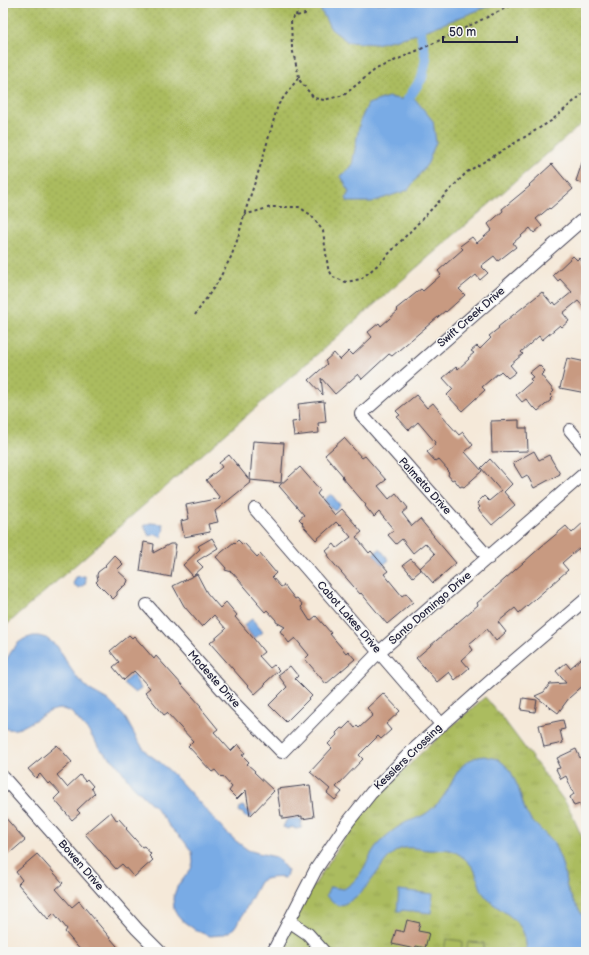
<svg xmlns="http://www.w3.org/2000/svg" width="589" height="955" font-family="'Balsamiq Sans',sans-serif">
	<style>
		.grass { fill: url(#grass-dots); stroke: #666f4d }
		.park { fill: url(#park-tufts); stroke: #666f4d }
		.pitch { fill: #abbc5f; stroke: #666f4d }
		.water { fill: #79abe5; stroke: #4e6690 }
		.lines { fill: none; stroke-linecap: round; stroke-linejoin: round }
		.canal { stroke: #79abe5; stroke-width: 10 }
		.building { fill: #c89a81 }
		.minor-casing { stroke: #424053; stroke-width: 14 }
		.path { stroke: #424053; stroke-width: 2; stroke-dasharray: 3 3; stroke-linecap: butt }
		.minor { stroke: #fff; stroke-width: 12 }
		.labels { text-anchor: middle; dominant-baseline: central; stroke-width: 3; stroke-linejoin: round; paint-order: stroke }
		.street-label { font-size: 11px; fill: #22223b; stroke: #f6f6f2 }
	</style>
	<defs>
		<pattern id="grass-dots" width="8" height="8" patternUnits="userSpaceOnUse"><rect width="8" height="8" fill="#abbc5f"/><path d="M2 2h.1M6 6h.1" fill="none" stroke="#93a153" stroke-width="1.8" stroke-linecap="round"/></pattern>
		<pattern id="park-tufts" width="24" height="20" patternUnits="userSpaceOnUse"><rect width="24" height="20" fill="#abbc5f"/><path d="M3 7l-1-3M5 7V3M7 7l1-3M15 17l-1-3M17 17v-4M19 17l1-3" fill="none" stroke="#93a153"/></pattern>
	</defs>
	<rect width="100%" height="100%" fill="#f6f6f2"/>
	<filter id="ink" filterUnits="userSpaceOnUse"><feTurbulence type="fractalNoise" baseFrequency=".025" numOctaves="2"/><feDisplacementMap in="SourceGraphic" scale="8" xChannelSelector="R" yChannelSelector="G"/><feConvolveMatrix kernelMatrix="1 2 1 2 8 2 1 2 1" color-interpolation-filters="sRGB"/></filter>
	<filter id="wash" filterUnits="userSpaceOnUse"><feTurbulence type="fractalNoise" baseFrequency=".012" numOctaves="4" result="noise"/><feDisplacementMap in="SourceGraphic" scale="16" xChannelSelector="R" yChannelSelector="G"/><feGaussianBlur stdDeviation="0.9" result="paint"/><feColorMatrix in="noise" values="0 0 0 0 0 0 0 0 0 0 0 0 0 0 0 0 0 1.4 0 .05"/><feComposite in="paint" operator="in"/></filter>
	<g filter="url(#wash)">
		<rect width="100%" height="100%" fill="#f5e9d9"/>
		<!-- grass -->
		<path class="grass" d="M 3,3 L 586,3 L 586,120 L 3,628 Z"/>
		<!-- park -->
		<path class="park" d="M 485,697 L 502,717 L 568,806 L 586,846 L 586,952 L 280,952 L 304,901 L 344,839 L 382,792 L 420,754 Z"/>
		<!-- pitch -->
		<path class="pitch" d="M 446,939 L 462,941 L 461,952 L 444,952 Z
			M 468,942 L 484,943 L 483,952 L 466,952 Z"/>
		<!-- water -->
		<path class="water" d="M 319,3 L 494,3 L 492,5 L 414,35 L 376,44 L 348,42 L 331,29 L 319,7 Z
			M 388,97 L 400,99 L 415,99 L 433,121 L 436,142 L 428,163 L 408,190 L 372,202 L 348,202 L 346,198 L 349,192 L 341,176 L 352,166 L 360,121 L 368,104 Z
			M 331,494 L 340,505 L 334,511 L 324,500 Z
			M 150,523 L 163,524 L 164,529 L 161,538 L 157,534 L 149,536 L 144,526 Z
			M 380,549 L 389,560 L 383,565 L 373,554 Z
			M 85,576 L 86,580 L 85,584 L 79,588 L 73,584 L 76,577 Z
			M 252,619 L 263,632 L 254,639 L 244,625 Z
			M 33,636 L 38,636 L 46,638 L 57,646 L 69,666 L 78,679 L 90,690 L 108,700 L 122,714 L 126,719 L 138,741 L 147,753 L 161,763 L 174,775 L 227,833 L 236,841 L 248,850 L 258,853 L 276,857 L 288,871 L 285,878 C 277,877 266,877 260,882 L 241,918 L 234,928 L 229,932 L 222,935 L 210,936 L 202,933 L 194,929 L 180,919 L 174,909 L 173,898 L 177,887 L 191,869 L 193,862 L 192,852 L 184,841 L 171,828 L 155,807 L 133,786 L 116,763 L 100,749 L 89,732 L 72,713 C 56,701 38,720 24,726 C 18,730 10,730 3,728 L 3,665 L 11,652 L 18,643 L 24,639 Z
			M 133,674 C 135,677 135,679 137,682 C 138,685 140,686 141,689 L 135,693 L 123,683 Z
			M 484,756 L 498,759 L 504,764 L 511,772 L 518,787 L 526,813 L 533,822 L 554,843 L 561,860 L 565,876 L 567,888 L 570,895 L 586,921 L 586,952 L 527,952 C 526,946 526,940 524,934 C 517,914 494,910 483,893 C 479,886 478,878 475,871 C 470,862 459,852 449,850 C 442,848 435,851 428,850 C 419,849 409,846 400,849 C 391,853 384,862 379,870 C 368,885 357,901 338,906 L 326,896 L 330,887 L 344,889 C 348,886 353,883 356,879 C 366,869 369,853 379,843 C 386,836 394,829 403,824 C 407,821 413,820 417,818 C 426,815 433,808 439,802 C 455,784 455,759 484,756 Z
			M 243,806 L 247,810 L 252,813 L 252,816 C 249,819 247,818 244,816 L 243,813 L 239,812 L 240,807 Z
			M 298,818 L 302,821 L 301,828 L 296,829 L 292,827 L 288,829 L 283,827 L 287,819 L 293,819 Z
			M 399,890 L 433,894 L 431,913 L 402,910 L 402,911 L 397,911 Z"/>
		<g class="lines">
			<!-- canal -->
			<path class="canal" d="M 408,99 L 422,78 L 426,59 L 421,33"/>
		</g>
		<g id="blocks">
			<!-- building -->
			<path class="building" d="M 585,154 L 586,154 L 586,185 L 576,181 Z
				M 552,164 L 573,189 L 550,209 L 549,208 L 536,219 L 542,226 L 534,233 L 530,228 L 513,243 L 516,247 L 498,261 L 494,256 L 481,266 L 488,273 L 480,280 L 476,275 L 459,289 L 465,295 L 446,312 L 445,311 L 392,356 L 389,354 L 362,379 L 358,374 L 335,394 L 321,378 L 323,395 L 309,380 L 327,364 L 325,361 L 334,353 L 340,360 L 349,351 L 353,355 L 372,337 L 368,332 L 379,323 L 381,326 L 398,311 L 396,309 L 421,289 L 423,291 L 441,275 L 438,271 L 463,249 L 460,246 L 472,237 L 477,243 L 492,230 L 488,224 L 503,211 L 502,209 L 530,186 L 529,185 Z
				M 573,256 L 577,260 L 579,258 L 586,266 L 586,310 L 578,301 L 563,313 L 569,321 L 562,327 L 560,325 L 542,340 L 539,336 L 521,352 L 523,354 L 510,365 L 516,372 L 508,378 L 501,371 L 499,373 L 498,373 L 482,387 L 485,390 L 462,411 L 447,395 L 453,389 L 443,378 L 456,367 L 458,369 L 469,359 L 468,358 L 474,353 L 471,351 L 477,346 L 480,349 L 491,338 L 489,336 L 499,328 L 498,327 L 542,292 L 552,304 L 554,302 L 556,305 L 572,292 L 560,279 L 558,281 L 553,275 Z
				M 567,358 L 586,362 L 586,393 L 560,388 Z
				M 539,365 L 545,371 L 541,375 L 554,391 L 550,395 L 552,397 L 550,399 L 551,400 L 538,411 L 534,407 L 533,408 L 526,399 L 522,402 L 516,395 L 531,382 L 532,381 L 530,379 L 533,377 L 529,373 Z
				M 416,395 L 427,408 L 433,403 L 442,414 L 441,415 L 459,435 L 463,432 L 473,445 L 465,452 L 482,471 L 464,487 L 462,486 L 460,487 L 454,479 L 452,480 L 448,475 L 449,473 L 447,471 L 448,470 L 438,459 L 435,461 L 427,452 L 435,445 L 434,444 L 435,442 L 418,422 L 409,430 L 397,417 L 400,415 L 396,411 Z
				M 324,401 L 326,422 L 318,423 L 319,433 L 294,436 L 292,422 L 300,421 L 298,404 Z
				M 519,420 L 519,428 L 527,428 L 528,451 L 492,452 L 491,421 Z
				M 344,438 L 362,458 L 365,456 L 386,480 L 378,486 L 389,499 L 396,493 L 408,508 L 402,513 L 412,526 L 420,519 L 434,536 L 433,536 L 456,563 L 433,583 L 420,568 L 435,554 L 425,543 L 413,553 L 402,539 L 396,544 L 388,535 L 394,530 L 379,512 L 374,517 L 365,506 L 366,505 L 342,477 L 343,476 L 325,455 Z
				M 253,441 L 284,443 L 281,483 L 250,480 Z
				M 534,451 L 539,460 L 549,455 L 560,474 L 534,488 L 527,475 L 522,478 L 513,463 Z
				M 229,455 L 251,482 L 215,511 L 218,522 L 208,524 L 210,532 L 184,537 L 181,521 L 189,519 L 186,505 L 220,498 L 206,480 L 222,467 L 219,463 Z
				M 490,459 L 512,484 L 504,492 L 515,505 L 492,525 L 478,509 L 480,507 L 477,503 L 484,496 L 489,501 L 501,491 L 481,468 Z
				M 300,467 L 320,490 L 317,494 L 335,515 L 342,509 L 362,532 L 356,537 L 369,553 L 371,551 L 388,571 L 384,574 L 402,596 L 406,593 L 413,602 L 387,624 L 361,593 L 360,594 L 329,558 L 330,558 L 328,555 L 329,555 L 326,551 L 334,544 L 337,548 L 351,537 L 341,525 L 340,526 L 336,522 L 316,540 L 305,528 L 302,524 L 303,523 L 299,519 L 304,515 L 279,486 Z
				M 586,520 L 586,556 L 579,548 L 562,563 L 568,570 L 519,613 L 515,608 L 498,622 L 506,632 L 496,641 L 487,629 L 469,644 L 473,650 L 462,660 L 469,668 L 455,680 L 449,672 L 437,682 L 416,658 L 478,605 L 477,603 L 496,587 L 542,546 L 566,526 L 572,533 Z
				M 212,538 L 218,548 L 197,561 L 203,567 L 193,576 L 183,565 L 200,549 L 198,546 Z
				M 238,540 L 243,545 L 244,543 L 257,557 L 260,554 L 276,573 L 272,577 L 281,587 L 284,585 L 295,599 L 297,598 L 303,605 L 301,607 L 310,621 L 316,616 L 331,633 L 330,634 L 346,653 L 348,651 L 355,659 L 326,684 L 305,659 L 309,655 L 295,638 L 289,643 L 280,631 L 285,627 L 276,622 L 276,620 L 267,610 L 265,612 L 257,603 L 258,602 L 232,572 L 225,570 L 226,568 L 216,557 L 234,542 L 235,543 Z
				M 144,542 L 154,544 L 153,553 L 170,544 L 176,544 L 171,577 L 140,571 Z
				M 114,555 L 123,564 L 117,570 L 128,580 L 127,583 L 124,586 L 122,587 L 117,592 L 117,595 L 113,599 L 96,582 L 98,580 L 97,575 L 98,572 L 106,566 L 105,565 Z
				M 411,559 L 421,570 L 413,577 L 403,565 Z
				M 197,574 L 207,593 L 220,608 L 226,602 L 237,615 L 235,617 L 254,639 L 264,652 L 259,656 L 270,668 L 274,665 L 279,670 L 265,683 L 266,684 L 255,694 L 210,643 L 226,629 L 214,615 L 202,627 L 184,606 L 173,586 Z
				M 129,635 L 132,638 L 134,636 L 154,659 L 156,656 L 201,706 L 200,707 L 218,729 L 214,732 L 231,751 L 238,744 L 245,753 L 242,755 L 249,762 L 247,764 L 255,771 L 254,772 L 274,791 L 250,816 L 246,790 L 237,799 L 229,791 L 232,787 L 222,776 L 221,777 L 215,770 L 212,772 L 188,746 L 193,741 L 167,713 L 164,715 L 145,692 L 150,688 L 134,671 L 124,680 L 113,667 L 119,662 L 110,651 Z
				M 586,655 L 586,683 L 569,698 L 558,713 L 535,696 L 544,692 L 550,684 L 566,683 L 556,671 L 566,663 L 570,668 Z
				M 290,666 L 298,676 L 295,679 L 312,696 L 286,722 L 269,705 L 287,687 L 278,675 Z
				M 383,693 L 400,711 L 386,724 L 391,730 L 381,739 L 378,736 L 359,755 L 363,759 L 336,787 L 342,792 L 335,800 L 327,793 L 330,789 L 310,772 L 332,748 L 328,744 L 337,735 L 336,733 L 341,728 L 343,729 L 350,722 L 355,728 L 357,726 L 359,728 L 373,715 L 367,708 Z
				M 523,698 L 537,700 L 535,712 L 521,710 Z
				M 563,720 L 565,729 L 560,730 L 563,743 L 544,747 L 539,725 Z
				M 57,745 L 72,762 L 57,775 L 67,787 L 80,775 L 85,781 L 87,779 L 93,786 L 91,788 L 95,793 L 77,810 L 80,813 L 72,820 L 54,799 L 60,793 L 50,782 L 48,784 L 40,774 L 36,778 L 28,769 Z
				M 576,749 L 580,758 L 586,756 L 586,818 L 580,804 L 574,806 L 570,797 L 574,794 L 566,776 L 561,779 L 556,769 L 560,768 L 557,762 L 559,762 L 557,758 Z
				M 310,785 L 314,817 L 302,819 L 302,816 L 283,819 L 283,816 L 281,816 L 277,789 Z
				M 111,812 L 117,821 L 119,819 L 127,828 L 126,829 L 142,847 L 144,846 L 151,854 L 149,856 L 153,860 L 134,877 L 122,864 L 116,869 L 85,834 Z
				M 3,815 L 25,840 L 3,859 Z
				M 37,854 L 63,883 L 56,889 L 72,907 L 79,901 L 122,952 L 82,952 L 65,932 L 67,929 L 54,913 L 48,919 L 37,906 L 18,884 L 22,880 L 16,872 Z
				M 407,920 L 420,923 L 418,931 L 429,933 L 425,948 L 416,946 L 415,949 L 392,944 L 396,930 L 404,932 Z"/>
		</g>
	</g>
	<g filter="url(#ink)">
		<use href="#blocks" fill-opacity="0" stroke="#424053" stroke-width="1"/>
		<g class="lines">
			<!-- minor casing -->
			<g class="minor-casing">
				<path id="minor" d="M 570,430 L 586,449
					M 255,509 L 442,725
					M 489,558 L 361,414 L 581,221 L 586,226
					M 147,605 L 235,704 L 282,752 L 379,652 L 586,472
					M 3,777 L 137,929 L 160,952
					M 289,921 L 308,934 L 324,952
					M 273,952 L 316,869 L 348,822 L 371,793 L 413,750 L 495,677 L 586,599"/>
			</g>
			<!-- path -->
			<path class="path" d="M 296,16 L 297,10 L 300,8 L 304,9 L 305,14 L 296,16 L 291,19 L 292,48 L 300,81 L 314,98 L 324,100 L 344,95 L 376,69 L 432,44 L 516,3
				M 244,215 L 271,207 L 299,207 L 311,215 L 323,231 L 328,268 L 333,277 L 346,282 L 361,279 L 380,263 L 467,172 L 551,121 L 586,91
				M 195,315 L 217,283 L 231,257 L 238,238 L 244,215 L 261,164 L 278,105 L 299,77"/>
			<!-- minor -->
			<use href="#minor" class="minor"/>
		</g>
	</g>
	<g class="labels">
		<!-- street labels -->
		<g class="street-label">
			<text transform="translate(471 317) rotate(-41)">Swift Creek Drive</text>
			<text transform="translate(425 486) rotate(48)">Palmetto Drive</text>
			<text transform="translate(430 608) rotate(-41)">Santo Domingo Drive</text>
			<text transform="translate(349 617) rotate(49)">Cabot Lakes Drive</text>
			<text transform="translate(214 679) rotate(48)">Modeste Drive</text>
			<text transform="translate(408 757) rotate(-44)">Kesslers Crossing</text>
			<text transform="translate(81 865) rotate(49)">Bowen Drive</text>
		</g>
	</g>
	<!-- margin -->
	<rect width="589" height="955" fill="none" stroke="#f6f6f2" stroke-width="16"/>
	<!-- scale -->
	<path d="M443 36v6h74v-6" fill="none" stroke="#22223b" stroke-width="2"/>
	<text x="449" y="36" font-size="12" fill="#22223b" stroke="#f6f6f2" stroke-width="3" paint-order="stroke">50 m</text>
</svg>
